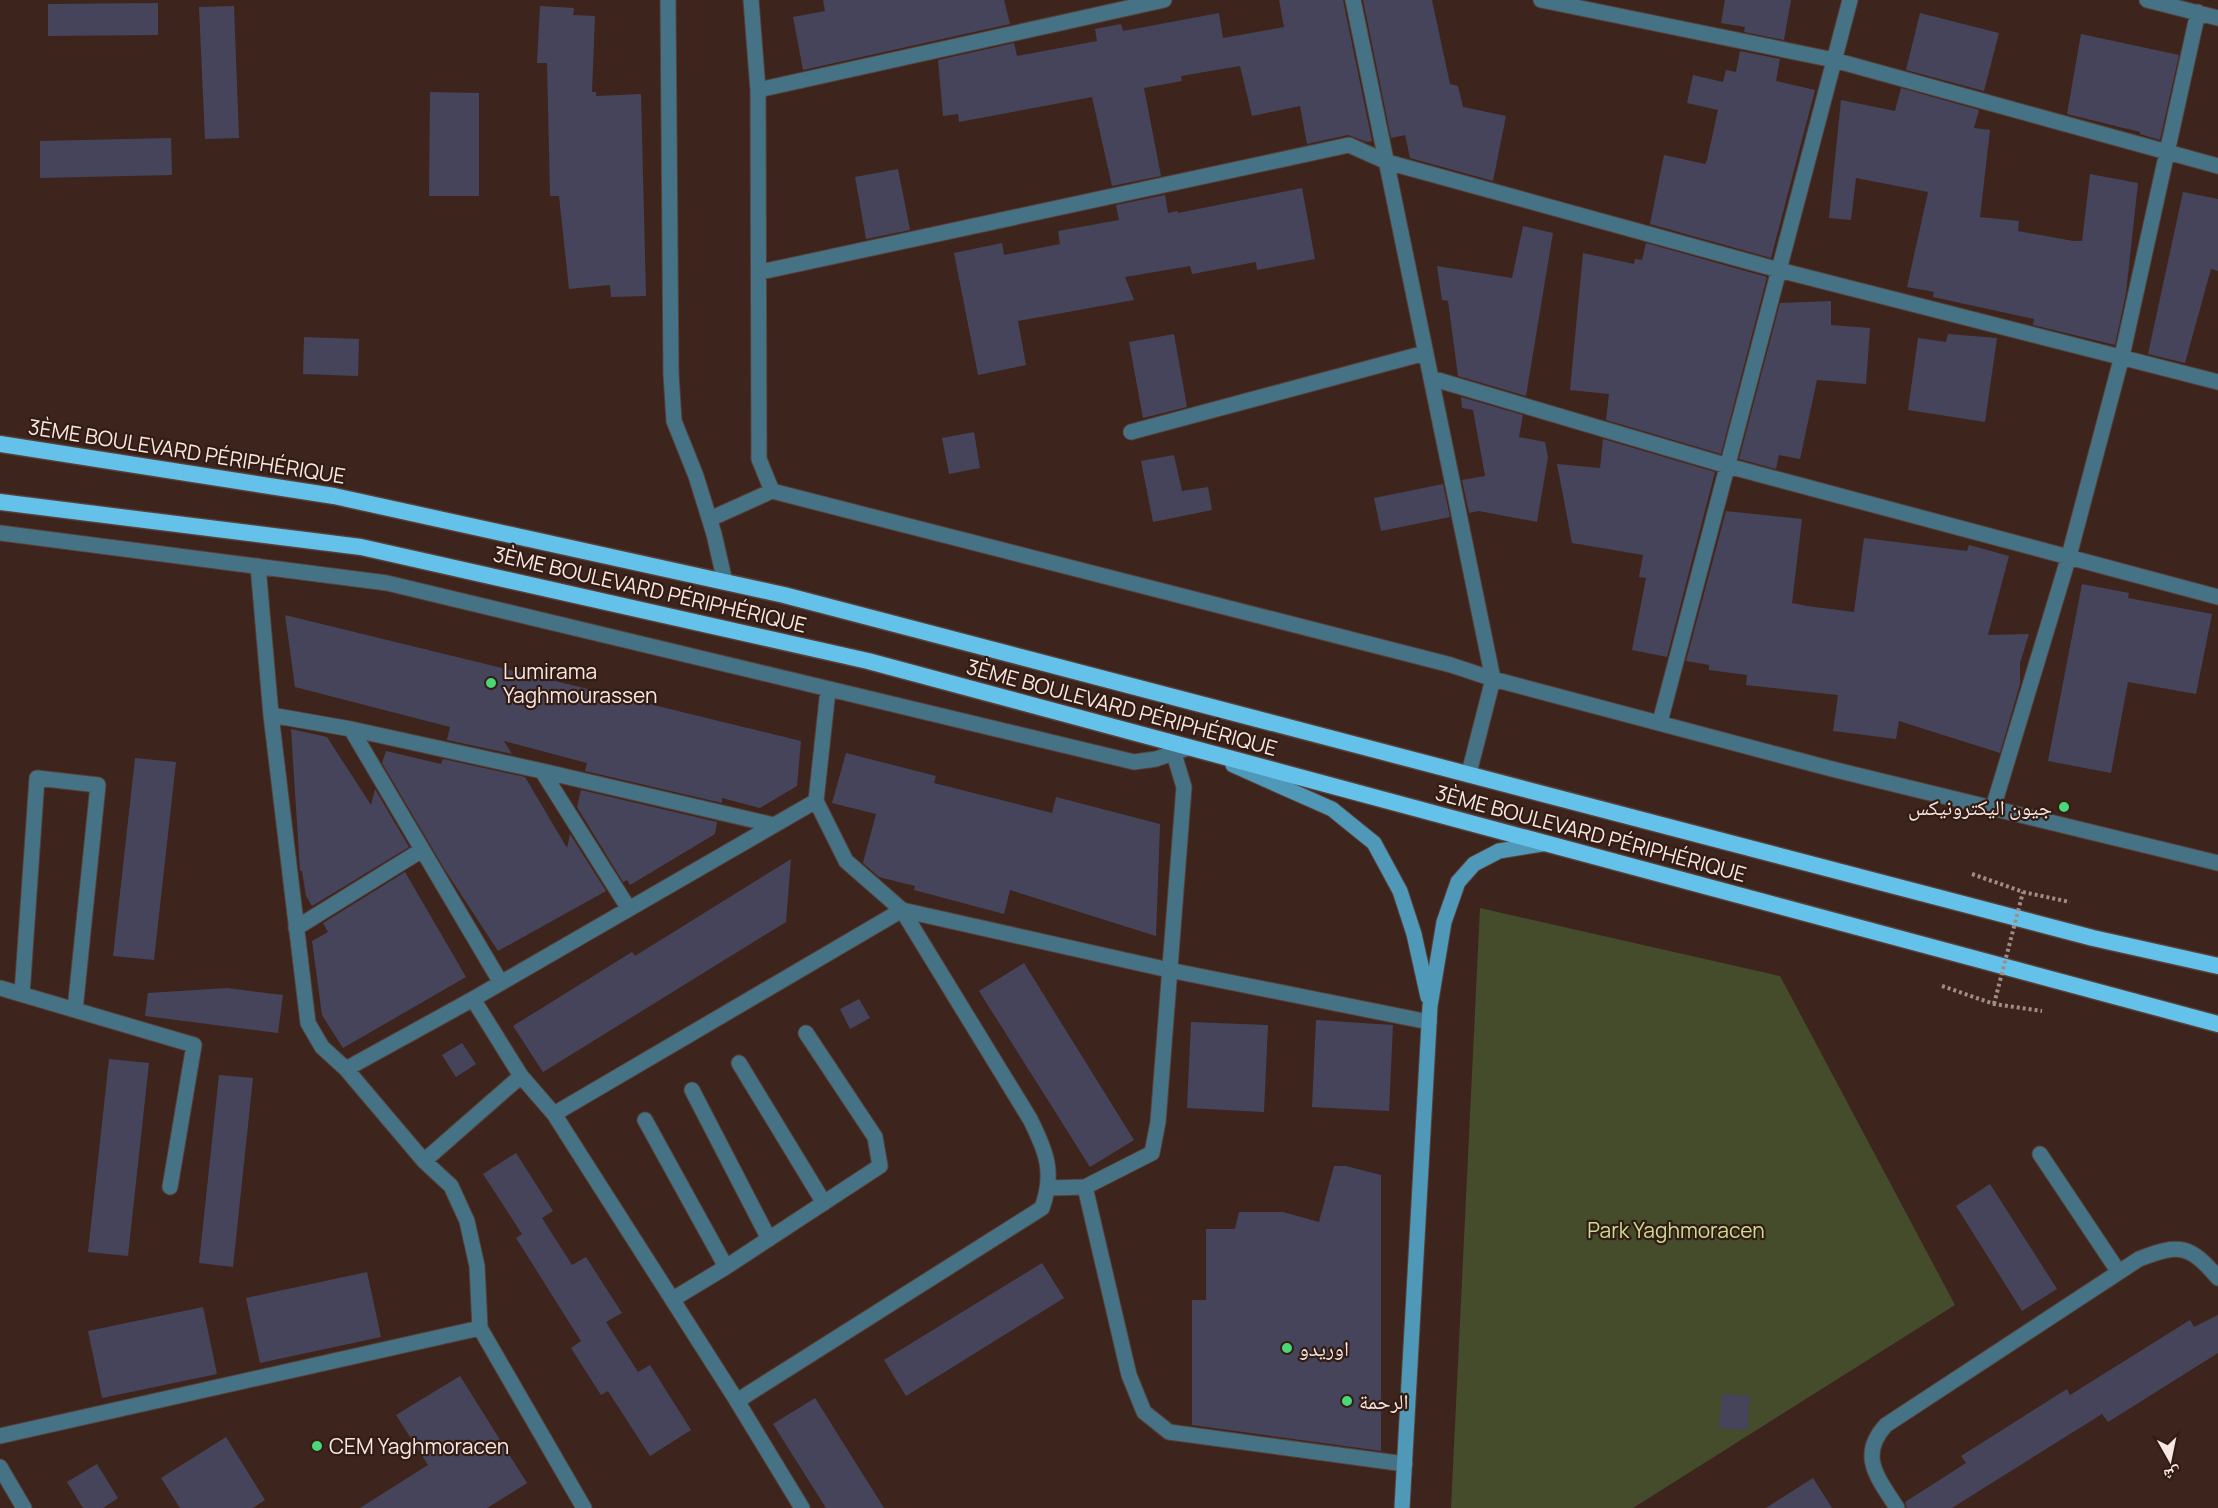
<svg xmlns="http://www.w3.org/2000/svg" width="2218" height="1508" font-family="Manrope,'Noto Naskh Arabic',sans-serif">
	<style>
		.green { fill: #444c2b }
		.building { fill: #46445b }
		.lines { fill: none; stroke-linecap: round; stroke-linejoin: round }
		.service-casing { stroke: #574039; stroke-width: 17 }
		.minor-casing { stroke: #574039; stroke-width: 17 }
		.secondary-casing { stroke: #574039; stroke-width: 17 }
		.trunk-casing { stroke: #574039; stroke-width: 19 }
		.path { stroke: #a18d87; stroke-width: 4; stroke-dasharray: 3 3; stroke-linecap: butt }
		.service { stroke: #467285; stroke-width: 15 }
		.minor { stroke: #467285; stroke-width: 15 }
		.secondary { stroke: #4f98b8; stroke-width: 15 }
		.trunk { stroke: #64c2ea; stroke-width: 16 }
		.path-bridge { stroke: #a18d87; stroke-width: 4; stroke-dasharray: 3 3; stroke-linecap: butt }
		.poi-dot { fill: #4bd677; stroke: #321c14; stroke-width: 2 }
		.labels { text-anchor: middle; dominant-baseline: central; stroke-width: 4.5; stroke-linejoin: round; paint-order: stroke }
		.street-label { font-size: 21px; fill: #f8e7e2; stroke: #321c14 }
		.poi-label { font-size: 21px; fill: #f8e7e2; stroke: #321c14; text-anchor: start }
		.park-label { font-size: 21px; fill: #cbdd93; stroke: #321c14 }
	</style>
	<rect width="100%" height="100%" fill="#3d251d"/>
	<!-- green -->
	<path class="green" d="M 1480,908 L 1780,976 L 1955,1305 L 1633,1508 L 1451,1508 Z"/>
	<!-- building -->
	<path class="building" d="M 823,0 L 1004,0 L 1010,24 L 803,70 L 793,17 L 825,11 Z
		M 1279,0 L 1343,0 L 1372,141 L 1367,142 L 1348,135 L 1307,144 L 1300,106 L 1252,116 L 1240,66 L 1181,76 L 1182,81 L 1144,88 L 1161,176 L 1112,186 L 1092,97 L 959,122 L 958,114 L 943,116 L 938,60 L 1014,43 L 1017,56 L 1097,41 L 1095,29 L 1121,24 L 1123,31 L 1219,13 L 1223,38 L 1284,27 Z
		M 1363,0 L 1432,0 L 1450,84 L 1458,86 L 1463,107 L 1506,116 L 1493,181 L 1410,158 L 1405,135 L 1391,138 Z
		M 1725,0 L 1791,0 L 1784,40 L 1744,32 L 1745,27 L 1721,23 Z
		M 158,3 L 158,35 L 48,36 L 48,4 Z
		M 234,6 L 239,138 L 205,139 L 199,7 Z
		M 540,6 L 574,8 L 573,15 L 595,16 L 592,92 L 596,92 L 596,96 L 641,94 L 646,296 L 611,297 L 610,285 L 569,289 L 559,196 L 550,196 L 547,63 L 537,63 Z
		M 1920,13 L 1999,33 L 1984,91 L 1906,70 Z
		M 2081,34 L 2179,55 L 2160,140 L 2140,134 L 2140,132 L 2067,114 Z
		M 1740,51 L 1780,59 L 1776,81 L 1815,90 L 1771,258 L 1650,224 L 1664,155 L 1705,164 L 1707,160 L 1718,110 L 1687,103 L 1693,75 L 1723,82 L 1726,70 L 1736,72 Z
		M 1901,88 L 1979,110 L 1974,128 L 1990,130 L 1980,217 L 2019,221 L 2018,231 L 2073,241 L 2082,241 L 2090,174 L 2138,183 L 2126,293 L 2115,345 L 2033,325 L 2034,319 L 1933,297 L 1934,292 L 1907,287 L 1928,192 L 1856,178 L 1851,220 L 1829,218 L 1841,100 L 1895,111 Z
		M 430,92 L 479,93 L 479,196 L 429,196 Z
		M 171,138 L 172,175 L 40,178 L 40,141 Z
		M 898,169 L 910,230 L 866,239 L 855,177 Z
		M 1302,188 L 1315,259 L 1257,270 L 1256,262 L 1192,274 L 1190,266 L 1125,277 L 1134,300 L 1018,321 L 1026,365 L 978,375 L 954,253 L 1002,243 L 1004,255 L 1060,244 L 1058,231 L 1119,220 L 1116,205 L 1165,195 L 1168,213 L 1178,211 L 1178,213 Z
		M 2183,192 L 2218,199 L 2218,271 L 2211,269 L 2185,363 L 2148,354 Z
		M 1523,226 L 1553,233 L 1526,396 L 1458,376 L 1448,301 L 1442,300 L 1437,266 L 1512,278 Z
		M 1646,243 L 1767,277 L 1721,454 L 1606,420 L 1609,394 L 1570,390 L 1583,253 L 1634,264 L 1635,259 L 1642,260 Z
		M 1831,301 L 1831,325 L 1870,328 L 1866,384 L 1817,380 L 1800,459 L 1779,455 L 1776,469 L 1739,459 L 1780,303 Z
		M 1174,334 L 1187,407 L 1143,418 L 1129,342 Z
		M 1948,334 L 1997,338 L 1985,422 L 1908,410 L 1918,338 L 1946,342 Z
		M 304,337 L 359,339 L 358,376 L 303,374 Z
		M 1461,397 L 1523,415 L 1519,437 L 1545,442 L 1548,457 L 1537,522 L 1479,511 L 1469,513 L 1462,480 L 1485,476 L 1473,410 L 1462,408 Z
		M 974,432 L 980,468 L 949,474 L 942,438 Z
		M 1603,439 L 1715,472 L 1667,657 L 1632,650 L 1646,578 L 1639,577 L 1643,555 L 1572,543 L 1557,464 L 1600,468 Z
		M 1174,455 L 1182,491 L 1208,487 L 1212,510 L 1153,522 L 1141,461 Z
		M 1443,484 L 1450,517 L 1381,531 L 1374,498 Z
		M 1726,511 L 1802,519 L 1792,603 L 1807,606 L 1854,612 L 1864,538 L 1967,551 L 1969,545 L 2009,556 L 1988,635 L 2029,634 L 2020,663 L 2020,684 L 2000,753 L 1899,721 L 1896,739 L 1833,731 L 1838,695 L 1746,685 L 1747,675 L 1709,670 L 1709,665 L 1686,661 Z
		M 2082,584 L 2129,593 L 2128,598 L 2212,614 L 2196,694 L 2128,682 L 2111,773 L 2048,761 Z
		M 285,615 L 801,741 L 797,786 L 760,808 L 722,798 L 722,803 L 585,771 L 587,763 L 504,741 L 512,754 L 447,740 L 450,727 L 295,687 Z
		M 291,729 L 327,737 L 371,805 L 375,789 L 409,847 L 312,906 L 306,896 L 302,871 L 300,871 Z
		M 386,751 L 441,764 L 443,759 L 525,777 L 567,848 L 570,834 L 606,891 L 498,951 L 445,870 L 382,763 Z
		M 846,753 L 936,776 L 934,783 L 1052,813 L 1056,797 L 1160,824 L 1156,936 L 1010,890 L 1004,914 L 914,890 L 915,886 L 879,877 L 863,863 L 876,814 L 832,803 Z
		M 135,758 L 176,762 L 154,960 L 113,956 Z
		M 581,790 L 717,822 L 715,834 L 630,885 L 627,880 L 623,882 L 577,807 Z
		M 791,859 L 786,922 L 543,1072 L 513,1026 L 632,952 L 635,956 Z
		M 405,872 L 466,977 L 343,1048 L 322,1015 L 312,941 L 328,932 L 323,923 Z
		M 1024,963 L 1134,1140 L 1090,1167 L 979,991 Z
		M 227,988 L 283,995 L 278,1033 L 145,1016 L 148,993 Z
		M 859,999 L 870,1018 L 850,1029 L 840,1009 Z
		M 1316,1020 L 1393,1025 L 1389,1111 L 1312,1107 Z
		M 1191,1022 L 1268,1025 L 1264,1112 L 1187,1108 Z
		M 462,1043 L 476,1064 L 456,1077 L 442,1055 Z
		M 109,1059 L 149,1063 L 128,1256 L 88,1252 Z
		M 219,1075 L 253,1078 L 233,1267 L 199,1263 Z
		M 516,1153 L 553,1211 L 542,1218 L 572,1265 L 586,1257 L 622,1313 L 606,1322 L 638,1372 L 650,1365 L 691,1430 L 650,1456 L 608,1391 L 601,1395 L 571,1348 L 581,1341 L 516,1238 L 522,1234 L 483,1174 Z
		M 1334,1166 L 1346,1166 L 1381,1175 L 1381,1451 L 1192,1425 L 1192,1300 L 1206,1300 L 1206,1229 L 1235,1229 L 1239,1212 L 1283,1212 L 1319,1222 Z
		M 1990,1184 L 2057,1289 L 2022,1311 L 1956,1206 Z
		M 1042,1263 L 1064,1298 L 906,1396 L 884,1360 Z
		M 367,1272 L 381,1337 L 260,1363 L 246,1298 Z
		M 203,1307 L 217,1374 L 102,1398 L 88,1331 Z
		M 2218,1315 L 2218,1353 L 2108,1422 L 2102,1414 L 1952,1508 L 1907,1508 L 1905,1502 L 1966,1463 L 1961,1456 L 2067,1389 L 2070,1395 L 2190,1320 L 2194,1327 Z
		M 460,1376 L 527,1483 L 487,1508 L 360,1508 L 428,1465 L 396,1415 Z
		M 1722,1394 L 1750,1396 L 1747,1430 L 1719,1428 Z
		M 815,1398 L 884,1508 L 826,1508 L 773,1424 Z
		M 226,1437 L 265,1500 L 253,1508 L 180,1508 L 161,1478 Z
		M 97,1464 L 118,1498 L 103,1508 L 83,1508 L 67,1482 Z
		M 1813,1478 L 1832,1508 L 1766,1508 Z"/>
	<g class="lines">
		<!-- service casing -->
		<g class="service-casing">
			<path id="service" d="M 668,0 L 671,374 L 674,421 L 696,476 L 714,534 L 725,582
				M 902,910 L 1030,1119 C 1046,1151 1055,1172 1042,1208 L 737,1401 L 554,1114 L 902,910 L 1169,970 L 1429,1022
				M 739,1063 L 824,1203
				M 692,1090 L 769,1239
				M 645,1120 L 726,1267
				M 2040,1154 L 2118,1271
				M 1085,1187 L 1129,1375 L 1144,1412 L 1169,1432 L 1405,1464
				M 1049,1188 L 1085,1187 L 1152,1153 L 1158,1122 L 1184,787 L 1174,754
				M 673,1299 L 726,1267 L 880,1166 L 875,1137 L 806,1033"/>
		</g>
		<!-- minor casing -->
		<g class="minor-casing">
			<path id="minor" d="M 751,0 L 758,90 L 759,459 L 772,491 L 1451,665 L 1493,679 L 1832,769 L 2218,863
				M 1353,0 L 1493,679 L 1469,773
				M 1541,0 L 1834,60 L 2218,166
				M 2147,0 L 2218,18
				M 758,90 L 1164,0
				M 761,272 L 1349,145 L 1387,162 L 1779,270 L 2218,382
				M 1431,378 L 1728,466 L 2218,597
				M 1131,432 L 1425,353
				M 710,519 L 772,491
				M 0,533 L 387,583 L 1134,762 L 1156,759 L 1188,748
				M 258,566 L 271,715 L 308,1023 L 322,1047 L 346,1069 L 473,999
				M 828,690 L 816,801 L 846,861 L 902,910
				M 271,715 L 351,729 L 542,771 L 629,909
				M 1660,722 L 1850,0
				M 351,729 L 501,983
				M 542,771 L 774,825
				M 1993,808 L 2069,556 L 2122,356 L 2198,12
				M 296,928 L 422,850
				M 0,988 L 194,1045 L 170,1187
				M 22,994 L 37,778 L 98,785 L 75,1010
				M 346,1069 L 424,1161 L 451,1186 L 467,1221 L 477,1266 L 480,1328
				M 554,1114 L 521,1076 L 473,999 L 816,801
				M 424,1161 L 521,1076
				M 737,1401 L 802,1508
				M 0,1436 L 480,1328 L 584,1508
				M 0,1467 L 24,1508
				M 1897,1508 C 1879,1479 1857,1456 1886,1425 L 2139,1259 C 2180,1243 2190,1245 2218,1278"/>
		</g>
		<!-- secondary casing -->
		<g class="secondary-casing">
			<path id="secondary" d="M 1233,765 L 1332,809 L 1374,843 L 1400,891 L 1414,934 L 1428,997
				M 1402,1508 L 1430,1006 L 1444,922 L 1458,882 L 1474,864 L 1499,851 L 1542,844"/>
		</g>
		<!-- trunk casing -->
		<g class="trunk-casing">
			<path id="trunk" d="M 0,444 L 334,496 L 784,595 L 2093,938 L 2218,966
				M 0,502 L 361,547 L 868,661 L 2218,1024"/>
		</g>
		<!-- path -->
		<path class="path" d="M 1972,874 L 2023,892 L 2070,902
			M 1942,986 L 1994,1004 L 2042,1011"/>
		<!-- service -->
		<use href="#service" class="service"/>
		<!-- minor -->
		<use href="#minor" class="minor"/>
		<!-- secondary -->
		<use href="#secondary" class="secondary"/>
		<!-- trunk -->
		<use href="#trunk" class="trunk"/>
		<!-- path-bridge -->
		<path class="path-bridge" d="M 1994,1004 L 2023,892"/>
	</g>
	<!-- markers -->
	<g class="poi-dot">
		<circle cx="491" cy="683" r="6"/>
		<circle cx="2064" cy="807" r="6"/>
		<circle cx="1287" cy="1348" r="6"/>
		<circle cx="1347" cy="1401" r="6"/>
		<circle cx="317" cy="1446" r="6"/>
	</g>
	<g class="labels">
		<!-- street labels -->
		<g class="street-label">
			<text transform="translate(187 451) rotate(9)">3ÈME BOULEVARD PÉRIPHÉRIQUE</text>
			<text transform="translate(650 589) rotate(13)">3ÈME BOULEVARD PÉRIPHÉRIQUE</text>
			<text transform="translate(1122 707) rotate(15)">3ÈME BOULEVARD PÉRIPHÉRIQUE</text>
			<text transform="translate(1591 833) rotate(15)">3ÈME BOULEVARD PÉRIPHÉRIQUE</text>
		</g>
		<!-- poi labels -->
		<g class="poi-label">
			<text x="503" y="671">Lumirama<tspan x="503" dy="24">Yaghmourassen</tspan></text>
			<text x="2052" y="807" text-anchor="end">جيون اليكترونيكس</text>
			<text x="1299" y="1348">اوريدو</text>
			<text x="1359" y="1401">الرحمة</text>
			<text x="329" y="1446">CEM Yaghmoracen</text>
		</g>
		<!-- park labels -->
		<g class="park-label">
			<text x="1676" y="1230">Park Yaghmoracen</text>
		</g>
	</g>
	<!-- north arrow -->
	<g transform="translate(2170 1460) rotate(171)" stroke="#321c14" stroke-width="4.5" paint-order="stroke">
	<path d="M0-4.5L10 22L0 15L-10 22Z" fill="#f8e7e2"/>
	<text y="-9" font-size="16" font-weight="bold" text-anchor="middle" fill="#f8e7e2">ش</text>
	</g>
</svg>
